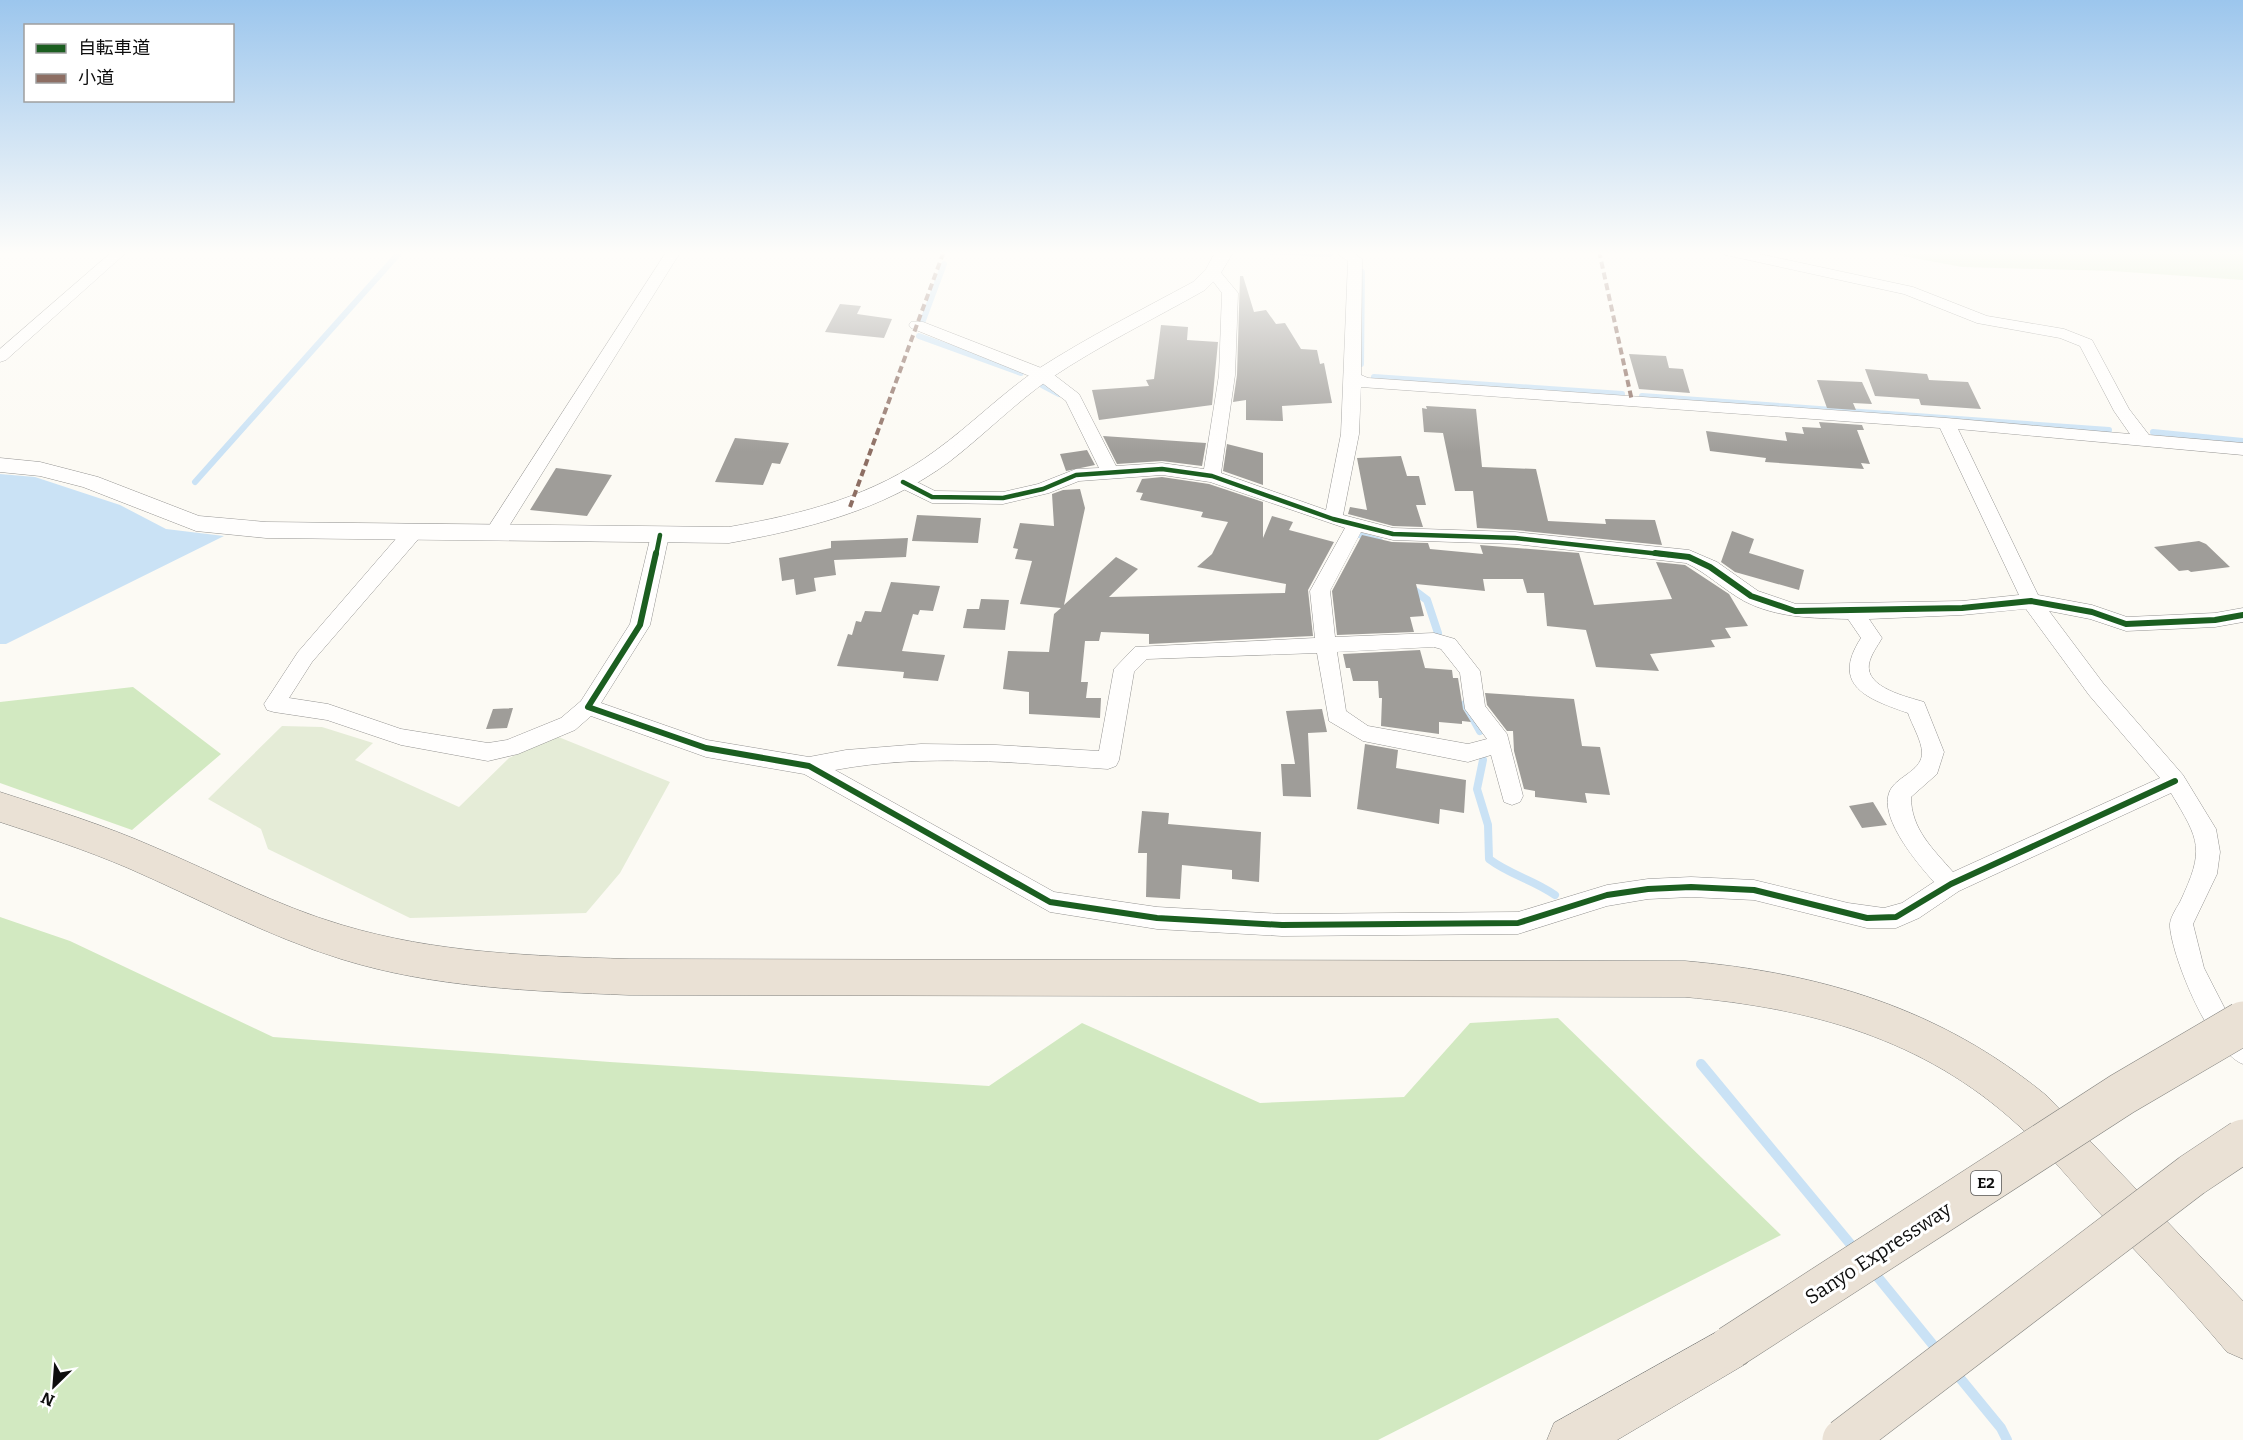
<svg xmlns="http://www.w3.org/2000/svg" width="2243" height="1440" font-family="Bitter,'Noto Sans JP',serif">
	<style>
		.forest { fill: #d2e9c1 }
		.cemetery { fill: #e5ecd7 }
		.water { fill: #cae2f5 }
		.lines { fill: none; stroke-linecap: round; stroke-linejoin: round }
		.stream-far2 { stroke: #cae2f5; stroke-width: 6 }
		.stream-far1 { stroke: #cae2f5; stroke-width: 8 }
		.stream { stroke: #cae2f5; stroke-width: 10 }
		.building { fill: #9f9d99 }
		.minor-casing { stroke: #959492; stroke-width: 1 }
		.tertiary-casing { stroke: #959492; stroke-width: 1 }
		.motorway-casing { stroke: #82827f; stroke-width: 1 }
		.minor { fill: #fffefd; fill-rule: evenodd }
		.tertiary { fill: #fffefd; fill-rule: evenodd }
		.motorway { fill: #eae1d5; fill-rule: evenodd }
		.motorway-bridge-casing { stroke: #82827f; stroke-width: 44; stroke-linecap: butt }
		.motorway-bridge { stroke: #eae1d5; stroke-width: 43 }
		.quiet { stroke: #8d6e63; stroke-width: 4; stroke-dasharray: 7 4; stroke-linecap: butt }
		.cycleway-far1-casing { stroke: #fff; stroke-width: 8 }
		.cycleway-casing { stroke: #fff; stroke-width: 10 }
		.cycleway-far1 { stroke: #1b5e20; stroke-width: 4.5 }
		.cycleway { stroke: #1b5e20; stroke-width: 6 }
		.labels { text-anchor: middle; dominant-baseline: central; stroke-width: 6; stroke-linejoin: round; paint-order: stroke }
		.shield { fill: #fff; stroke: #565656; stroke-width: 1.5 }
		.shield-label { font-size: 15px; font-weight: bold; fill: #0e0e0e }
		.near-street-label { font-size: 20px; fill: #0e0e0e; stroke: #fff }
	</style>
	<rect width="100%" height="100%" fill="#fcfaf4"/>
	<!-- forest -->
	<path class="forest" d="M 1876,251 L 2243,251 L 2243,280 L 2112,271 L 1962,267 Z
		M 133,687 L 221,754 L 132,830 L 0,783 L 0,702 Z
		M 0,917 L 70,941 L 273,1037 L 610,1062 L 989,1086 L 1082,1023 L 1260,1103 L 1404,1097 L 1470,1023 L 1558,1018 L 1781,1235 L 1378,1440 L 0,1440 Z"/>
	<!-- cemetery -->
	<path class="cemetery" d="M 282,726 L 322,727 L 373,743 L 355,760 L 459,807 L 509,758 L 556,736 L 670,782 L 620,873 L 586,913 L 410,918 L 268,849 L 261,829 L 208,799 Z"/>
	<!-- water -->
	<path class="water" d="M 0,474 L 35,477 L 120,505 L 166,529 L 224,536 L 6,644 L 0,644 Z"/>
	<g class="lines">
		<!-- stream-far2 -->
		<path class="stream-far2" d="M 1257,251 L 1330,254
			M 922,323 L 944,264
			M 919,336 L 1021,373
			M 1361,364 L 1362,272
			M 1374,377 L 1622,394
			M 1042,385 L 1059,394
			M 1642,396 L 2109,430
			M 2153,432 L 2243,441
			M 195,482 L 401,251
			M 1356,534 L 1380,541"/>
		<!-- stream-far1 -->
		<path class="stream-far1" d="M 1411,588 L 1427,600 L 1438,633
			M 1465,704 L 1480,731
			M 1483,760 L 1477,789 L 1488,825 L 1489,859 C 1510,875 1532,879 1555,895"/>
		<!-- stream -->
		<path class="stream" d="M 1701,1064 L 1857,1252
			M 1872,1270 L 1938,1351
			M 1955,1372 L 2001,1428 L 2007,1440"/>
	</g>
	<!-- building -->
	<path class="building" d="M 1240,276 L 1243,276 L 1254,312 L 1266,310 L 1276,324 L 1285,323 L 1301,349 L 1317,350 L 1320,364 L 1324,363 L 1332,403 L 1282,406 L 1283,421 L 1246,420 L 1246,400 L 1233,402 L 1237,375 Z
		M 840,304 L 861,306 L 857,314 L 892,319 L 884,338 L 825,332 Z
		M 1161,325 L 1188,327 L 1187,340 L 1218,342 L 1212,405 L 1099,420 L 1092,390 L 1149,386 L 1146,380 L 1154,379 Z
		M 1629,354 L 1666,356 L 1669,368 L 1683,369 L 1690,393 L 1639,389 Z
		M 1865,369 L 1927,374 L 1929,380 L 1968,382 L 1981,409 L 1921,405 L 1919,399 L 1875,396 Z
		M 1817,380 L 1862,382 L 1872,404 L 1853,403 L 1856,410 L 1827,408 Z
		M 1426,406 L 1476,409 L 1482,467 L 1536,469 L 1548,521 L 1606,524 L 1605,519 L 1655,520 L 1662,545 L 1515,530 L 1477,528 L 1473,491 L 1455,491 L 1443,433 L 1424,432 L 1422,408 L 1427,409 Z
		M 1819,422 L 1862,425 L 1864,430 L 1857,430 L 1870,464 L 1861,463 L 1864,469 L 1765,462 L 1766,458 L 1710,451 L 1706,431 L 1787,441 L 1785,432 L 1804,434 L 1802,427 L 1821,428 Z
		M 1103,436 L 1206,443 L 1202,466 L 1162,461 L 1117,464 Z
		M 735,438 L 789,443 L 780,464 L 772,463 L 763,485 L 715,482 Z
		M 1227,444 L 1263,453 L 1263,485 L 1223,471 Z
		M 1087,450 L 1095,465 L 1066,471 L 1060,454 Z
		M 1401,456 L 1407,476 L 1419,476 L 1426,505 L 1416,505 L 1423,527 L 1393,526 L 1348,514 L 1350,507 L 1367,510 L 1357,458 Z
		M 556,468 L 612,475 L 587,516 L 530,510 Z
		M 1162,477 L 1209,484 L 1263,502 L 1263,538 L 1272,516 L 1293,522 L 1289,530 L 1334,542 L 1308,590 L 1313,636 L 1149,644 L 1149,634 L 1101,632 L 1099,641 L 1085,641 L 1081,682 L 1088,682 L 1086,698 L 1101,698 L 1100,718 L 1029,714 L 1029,692 L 1003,689 L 1008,651 L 1049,652 L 1054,614 L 1061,608 L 1020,604 L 1032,561 L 1015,559 L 1018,549 L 1013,548 L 1020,523 L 1054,526 L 1052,494 L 1063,490 L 1080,489 L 1085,508 L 1064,605 L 1116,557 L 1138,569 L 1109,597 L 1285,593 L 1286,584 L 1197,567 L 1212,554 L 1228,522 L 1201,517 L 1203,512 L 1140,500 L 1143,493 L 1136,492 L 1142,479 Z
		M 917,515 L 981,518 L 978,543 L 912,541 Z
		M 1732,531 L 1754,539 L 1749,553 L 1804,570 L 1799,590 L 1735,572 L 1721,562 Z
		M 1362,535 L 1392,542 L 1428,543 L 1430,549 L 1483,554 L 1480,545 L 1579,553 L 1594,605 L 1672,599 L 1656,562 L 1685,565 L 1729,594 L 1748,626 L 1725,628 L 1731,638 L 1711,640 L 1715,647 L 1650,654 L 1659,671 L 1596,667 L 1586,630 L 1547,626 L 1544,593 L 1527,593 L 1523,579 L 1483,579 L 1485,591 L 1416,584 L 1424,616 L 1410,617 L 1414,632 L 1337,635 L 1332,591 Z
		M 908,538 L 906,557 L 834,560 L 836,575 L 814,578 L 816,591 L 796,595 L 794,579 L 782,581 L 779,558 L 831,548 L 831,541 Z
		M 2199,541 L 2206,544 L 2230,567 L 2191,572 L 2188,570 L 2179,571 L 2154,547 Z
		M 891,582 L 940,586 L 933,611 L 920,610 L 918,615 L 913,614 L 902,651 L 945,655 L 938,681 L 903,678 L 904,672 L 837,666 L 848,634 L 852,635 L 856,621 L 861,622 L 865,611 L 881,612 Z
		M 981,599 L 1009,600 L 1005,630 L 963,628 L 967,609 L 979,609 Z
		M 1420,650 L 1425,668 L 1452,670 L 1453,678 L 1458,678 L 1463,709 L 1471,722 L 1462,721 L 1462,724 L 1439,722 L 1439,734 L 1381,726 L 1382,698 L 1379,698 L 1378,681 L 1353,681 L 1350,668 L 1346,668 L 1343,654 Z
		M 1485,693 L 1574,699 L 1582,746 L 1600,747 L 1610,795 L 1585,793 L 1587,803 L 1535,797 L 1535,791 L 1524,789 L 1514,751 L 1513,731 L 1507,731 L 1487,705 Z
		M 513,708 L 507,728 L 486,729 L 493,709 Z
		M 1322,709 L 1327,732 L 1308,733 L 1311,797 L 1283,796 L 1281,764 L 1295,764 L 1286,711 Z
		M 1365,744 L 1398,750 L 1396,768 L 1466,780 L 1464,813 L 1440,809 L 1439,824 L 1357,809 Z
		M 1873,802 L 1887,825 L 1862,828 L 1849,806 Z
		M 1142,811 L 1169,813 L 1168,824 L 1261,832 L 1259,882 L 1232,879 L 1232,870 L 1182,865 L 1180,899 L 1146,897 L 1147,853 L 1138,853 Z"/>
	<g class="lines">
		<!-- minor casing -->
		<g class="minor-casing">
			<path id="minor" d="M 113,251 L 128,251 L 6,360 L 0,362 L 0,349 Z
				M 667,251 L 681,251 L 501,539 L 487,539 L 485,534 L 487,529 Z
				M 1333,251 L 1350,251 L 1362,259 L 1361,375 L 1368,378 L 1946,418 L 2130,434 L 2114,411 L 2080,346 L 2060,338 L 1977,323 L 1904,294 L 1726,255 L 1719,251 L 1745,251 L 1913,287 L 1987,316 L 2064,329 L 2092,340 L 2129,409 L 2149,435 L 2243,443 L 2243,455 L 1958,429 L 2038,595 L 2092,605 L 2127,617 L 2215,613 L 2243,608 L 2243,622 L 2215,627 L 2126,631 L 2090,619 L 2049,611 L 2103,683 L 2183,775 L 2216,829 L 2220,852 L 2217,874 L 2193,924 L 2204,968 L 2224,1007 L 2243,1032 L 2243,1064 C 2211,1052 2173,960 2170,927 C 2169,919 2176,909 2180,902 C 2205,849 2200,841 2171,793 L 1959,891 L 1919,918 L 1896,928 L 1867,928 L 1754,900 L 1691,897 L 1648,899 L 1607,906 L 1518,934 L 1282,936 L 1157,929 L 1050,912 L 804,774 L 706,757 L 591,716 L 575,730 L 518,754 L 488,761 L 401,745 L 327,720 L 274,712 L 267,710 L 264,704 L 298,652 L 407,526 L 421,526 L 423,531 L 421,536 L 312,662 L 289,698 L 328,704 L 401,729 L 488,743 L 507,740 L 561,718 L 581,701 L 630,624 L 651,535 L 653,530 L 667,530 L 669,535 L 650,625 L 601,703 L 707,740 L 809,757 L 846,750 L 921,744 L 996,745 L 1099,751 L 1114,669 L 1135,647 L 1315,638 L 1310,591 L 1345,528 L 1210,482 L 1162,475 L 1079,481 L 1049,493 L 1003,504 L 932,503 L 897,486 L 894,482 L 897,478 L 909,478 L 935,491 L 1003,492 L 1038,484 L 1076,469 L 1099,468 L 1066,401 L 1037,379 L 911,328 L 909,325 L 911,322 L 923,322 L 1049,371 L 1079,394 L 1116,466 L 1162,463 L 1204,469 L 1219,375 L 1222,293 L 1206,272 L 1208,269 L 1218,269 L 1238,293 L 1235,375 L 1221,473 L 1326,510 L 1341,434 L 1348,261 ZM 1361,387 L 1940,428 L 2019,595 L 1962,601 L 1796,604 L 1758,591 L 1717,562 L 1689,550 L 1515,532 L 1393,528 L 1343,515 L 1359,434 ZM 1361,532 L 1393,540 L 1515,544 L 1686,563 C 1707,573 1724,590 1744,601 C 1777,618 1812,618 1848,619 L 1861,638 C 1830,686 1868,699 1908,713 C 1912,725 1922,741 1922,753 C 1922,769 1902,775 1893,786 C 1872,811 1918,864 1934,882 L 1902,903 L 1884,908 L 1848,903 L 1754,880 L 1691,877 L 1648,879 L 1607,885 L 1518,912 L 1282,914 L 1157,907 L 1054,892 L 835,770 C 925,753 1018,763 1108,769 L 1116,766 L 1119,760 L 1134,672 L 1147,659 L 1317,653 L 1329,721 L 1363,741 L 1468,762 L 1491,755 L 1504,802 L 1512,805 L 1520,802 L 1523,796 L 1507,734 L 1485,706 L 1480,671 L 1455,639 L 1434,633 L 1335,637 L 1330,591 ZM 2026,609 L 2089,695 L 2160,778 L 1953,872 C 1933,849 1911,829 1911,797 L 1937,774 L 1944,752 L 1924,702 C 1908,697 1865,688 1869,664 C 1871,654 1877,647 1882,638 L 1869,619 L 1962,615 ZM 1434,647 L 1441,649 L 1460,673 L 1465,709 L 1487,739 L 1468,744 L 1368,726 L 1346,711 L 1337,652 Z"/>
		</g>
		<!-- tertiary casing -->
		<g class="tertiary-casing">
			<path id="tertiary" d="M 1216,251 L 1234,251 L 1219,276 L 1205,290 C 1154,319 1100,345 1051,378 C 1015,403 984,435 949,462 C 884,510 807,529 729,543 L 266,538 L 196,531 L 83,487 L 40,476 L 0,472 L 0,458 L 40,462 L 98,477 L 199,516 L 266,522 L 729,527 C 803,514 874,496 935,451 C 971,425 1002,393 1038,369 C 1088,337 1141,310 1193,282 L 1206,269 Z"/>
		</g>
		<!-- motorway casing -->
		<g class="motorway-casing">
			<path id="motorway" d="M 0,792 C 52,809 104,825 154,847 C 216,873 277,906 342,925 C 435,953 532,956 629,959 L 1685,961 C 1821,973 1940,1008 2047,1096 L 2243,1301 L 2243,1359 L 2227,1352 C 2186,1303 2142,1258 2098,1211 C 2072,1182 2047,1151 2018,1125 C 1923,1038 1810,1008 1685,997 L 629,995 C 532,991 434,988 341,959 C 267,936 199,899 128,868 C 86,850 43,836 0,822 Z
				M 1731,1324 L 1747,1331 L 1754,1347 L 1747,1363 L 1617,1440 L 1547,1440 L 1554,1423 Z"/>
		</g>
		<!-- minor -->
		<use href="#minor" class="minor"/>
		<!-- tertiary -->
		<use href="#tertiary" class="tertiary"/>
		<!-- motorway -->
		<use href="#motorway" class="motorway"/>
		<!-- motorway-bridge casing -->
		<g class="motorway-bridge-casing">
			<path id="motorway-bridge" d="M 1731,1347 L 2122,1094 L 2243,1023
				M 1844,1440 L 2192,1175 L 2243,1141"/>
		</g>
		<!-- motorway-bridge -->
		<use href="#motorway-bridge" class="motorway-bridge"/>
		<!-- quiet -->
		<path class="quiet" d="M 1599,251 L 1632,401
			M 850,507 L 944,251"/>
		<!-- cycleway-far1 casing -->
		<g class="cycleway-far1-casing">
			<path id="cycleway-far1" d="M 903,482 L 932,497 L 1003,498 L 1043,489 L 1076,475 L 1162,469 L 1212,476 L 1333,519 L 1393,534 L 1515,538 L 1669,555
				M 656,555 L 660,535"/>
		</g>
		<!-- cycleway casing -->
		<g class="cycleway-casing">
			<path id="cycleway" d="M 656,553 L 640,625 L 588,707 L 706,748 L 809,766 L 1050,902 L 1157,918 L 1282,925 L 1518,923 L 1607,895 L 1648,889 L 1691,887 L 1754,890 L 1867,918 L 1896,917 L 1951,884 L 2175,781
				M 1655,553 L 1689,557 L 1710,567 L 1751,596 L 1795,611 L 1962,608 L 2031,601 L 2092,612 L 2126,624 L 2215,620 L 2243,615"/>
		</g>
		<!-- cycleway-far1 -->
		<use href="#cycleway-far1" class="cycleway-far1"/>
		<!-- cycleway -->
		<use href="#cycleway" class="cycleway"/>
	</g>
	<!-- sky -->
	<linearGradient id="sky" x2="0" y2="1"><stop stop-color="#9cc6ed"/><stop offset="0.56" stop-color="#fefdfa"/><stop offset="1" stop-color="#fefdfa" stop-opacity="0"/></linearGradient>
	<rect width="2243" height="452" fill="url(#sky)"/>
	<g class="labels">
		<!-- shield labels -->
		<rect class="shield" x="1971" y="1171" width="30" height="24" rx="4.5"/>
		<g class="shield-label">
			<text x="1986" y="1183">E2</text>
		</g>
		<!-- near-street labels -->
		<g class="near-street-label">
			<text transform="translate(1878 1253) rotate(-33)">Sanyo Expressway</text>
		</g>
	</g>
	<!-- legend -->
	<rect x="24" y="24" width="210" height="78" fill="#ffffff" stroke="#9f9f9f" stroke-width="1.5"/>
	<rect x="36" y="44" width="30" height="9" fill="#1b5e20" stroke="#9f9f9f" stroke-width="1.5"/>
	<text x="78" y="54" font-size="18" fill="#0e0e0e">自転車道</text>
	<rect x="36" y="74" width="30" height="9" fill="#8d6e63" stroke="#9f9f9f" stroke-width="1.5"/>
	<text x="78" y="84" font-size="18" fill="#0e0e0e">小道</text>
	<!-- north arrow -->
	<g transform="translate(54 1386) rotate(205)" stroke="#ffffff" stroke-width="4.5" paint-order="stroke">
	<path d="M0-4.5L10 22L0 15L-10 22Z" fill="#0e0e0e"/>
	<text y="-9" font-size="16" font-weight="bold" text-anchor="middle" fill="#0e0e0e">N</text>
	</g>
</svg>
